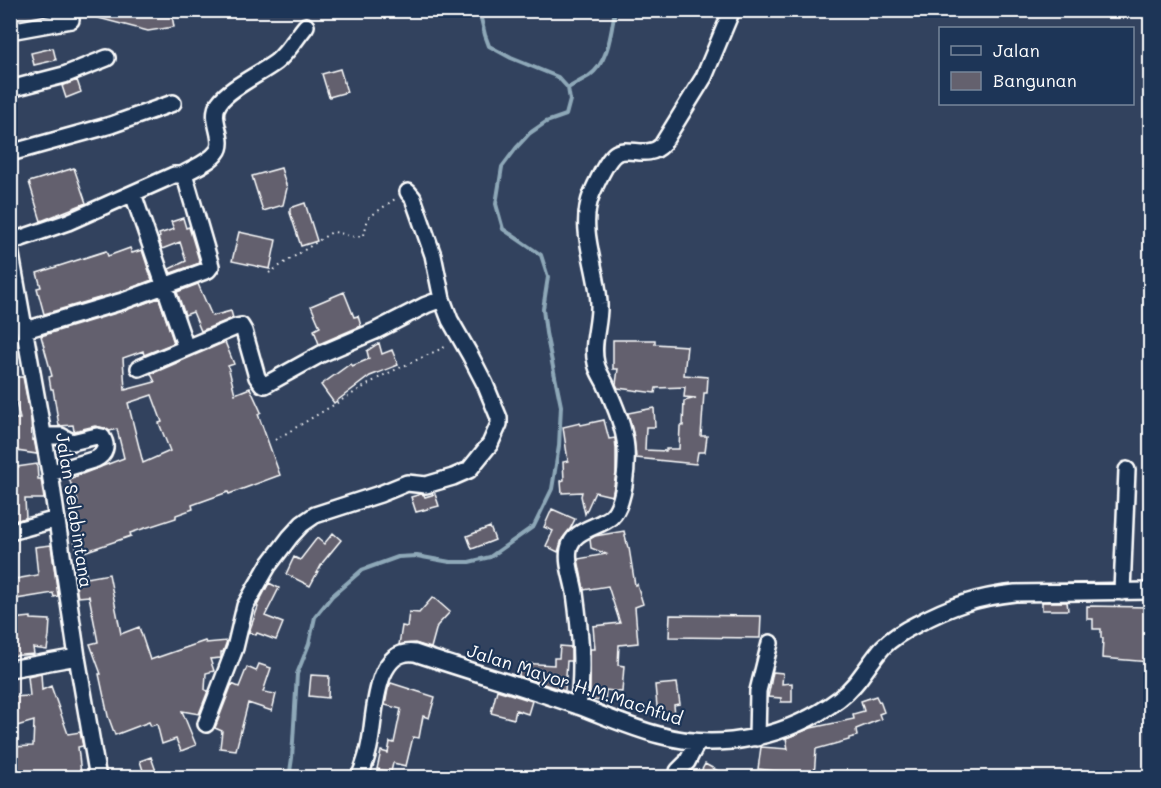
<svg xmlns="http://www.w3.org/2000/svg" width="1161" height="788" font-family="Mali,sans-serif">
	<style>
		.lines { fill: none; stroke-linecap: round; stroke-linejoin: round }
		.stream { stroke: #8ea8b8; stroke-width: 4 }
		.building { fill: #64616e; stroke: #fff; stroke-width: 1.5; fill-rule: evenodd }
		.minor-casing { stroke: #fff; stroke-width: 20 }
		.path { stroke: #fff; stroke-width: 2; stroke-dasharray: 1.5 4.5; stroke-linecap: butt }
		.minor { stroke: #1d3557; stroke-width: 15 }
		.labels { text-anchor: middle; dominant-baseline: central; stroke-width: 4.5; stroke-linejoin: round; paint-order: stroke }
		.street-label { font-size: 18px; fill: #fff; stroke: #1d3557 }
	</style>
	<rect width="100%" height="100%" fill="#32425e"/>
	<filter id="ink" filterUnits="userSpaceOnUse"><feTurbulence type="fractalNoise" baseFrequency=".0167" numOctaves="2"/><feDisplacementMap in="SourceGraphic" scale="12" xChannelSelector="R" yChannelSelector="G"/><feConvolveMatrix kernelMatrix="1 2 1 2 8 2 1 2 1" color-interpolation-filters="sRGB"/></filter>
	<g filter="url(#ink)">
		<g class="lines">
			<!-- stream -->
			<path class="stream" d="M 568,88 C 575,84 582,80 589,76 C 609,62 611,32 615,10
				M 289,778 L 292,758 L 297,674 L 309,644 L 315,617 L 332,596 L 362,570 L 398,557 L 417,556 L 450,562 L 469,562 L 490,557 L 534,526 L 552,489 L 559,446 L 561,406 L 546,333 L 543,309 L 548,277 L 541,255 L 503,229 L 496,204 L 502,167 L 517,147 L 530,133 L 546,122 L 566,115 L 570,100 L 568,88 L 558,77 L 511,58 L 489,46 L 485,35 L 479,10"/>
		</g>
		<!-- building -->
		<path class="building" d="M 83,10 L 171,10 L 174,27 L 148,31 L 83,14 Z
			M 53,48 L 56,60 L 34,65 L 31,53 Z
			M 340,69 L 347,92 L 329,97 L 322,74 Z
			M 77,80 L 81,92 L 66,98 L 62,86 Z
			M 74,168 L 86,203 L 41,221 L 29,182 Z
			M 281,168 L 287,188 L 283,205 L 263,211 L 252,176 Z
			M 305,203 L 317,241 L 301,246 L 290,213 L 290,208 Z
			M 183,218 L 186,228 L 189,227 L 200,263 L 171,273 L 169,269 L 186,261 L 180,242 L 162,249 L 158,238 L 160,237 L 159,234 L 174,229 L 171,222 Z
			M 239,232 L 276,240 L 270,269 L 232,261 Z
			M 130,248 L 132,253 L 142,250 L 152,280 L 120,292 L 44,314 L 37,288 L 41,287 L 37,273 L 106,251 L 108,256 Z
			M 198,284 L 212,316 L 231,311 L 233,318 L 201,331 L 193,312 L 185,315 L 177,292 Z
			M 344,292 L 354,317 L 358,316 L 361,326 L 319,344 L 314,330 L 320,327 L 311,306 Z
			M 159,298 L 174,343 L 144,355 L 143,351 L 123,358 L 125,390 L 155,382 L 151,374 L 225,342 L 234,364 L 228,366 L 235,394 L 250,388 L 261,412 L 258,414 L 280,475 L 229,494 L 228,492 L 192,505 L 193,509 L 176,515 L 176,518 L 130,533 L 131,536 L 78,554 L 74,540 L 78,539 L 74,501 L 78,501 L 69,479 L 124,458 L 117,429 L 110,431 L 104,428 L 95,426 L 74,431 L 73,425 L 59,426 L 53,389 L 51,389 L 49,377 L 52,376 L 41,336 L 126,310 ZM 152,395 L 162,422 L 159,423 L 170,451 L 143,463 L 128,403 Z
			M 613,340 L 655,340 L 655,344 L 687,346 L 684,375 L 708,377 L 707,393 L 704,393 L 701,436 L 707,436 L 705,452 L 698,452 L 696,464 L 636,458 L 634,438 L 628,413 L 654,408 L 655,427 L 646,427 L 645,450 L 666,451 L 666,449 L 679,449 L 680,426 L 683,426 L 684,401 L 696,398 L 684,397 L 685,387 L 656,388 L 655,393 L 618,388 L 616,384 L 618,369 L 613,369 Z
			M 379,343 L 382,354 L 392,350 L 398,365 L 370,376 L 334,403 L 321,385 L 350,364 L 352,366 L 369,359 L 367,351 Z
			M 11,377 L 23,377 L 31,419 L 32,440 L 34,439 L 37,454 L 10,450 L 10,439 L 12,439 L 11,419 L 20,419 L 13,390 L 11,391 Z
			M 604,420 L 609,439 L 615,438 L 616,449 L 616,473 L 613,492 L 612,496 L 595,492 L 585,514 L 581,496 L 582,492 L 562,493 L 561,481 L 564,480 L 563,462 L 568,461 L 563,427 L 580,423 L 581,425 Z
			M 37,464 L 38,479 L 41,479 L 44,499 L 25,499 L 26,518 L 10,522 L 10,468 Z
			M 421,494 L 424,495 L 425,497 L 435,494 L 439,506 L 416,512 L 411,497 Z
			M 552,509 L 575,519 L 570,529 L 562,539 L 558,552 L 546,546 L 553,531 L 544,527 Z
			M 490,527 L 495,540 L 472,549 L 467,536 Z
			M 624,531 L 628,548 L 629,548 L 635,585 L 637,584 L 643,604 L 635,607 L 638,643 L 619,645 L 618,665 L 624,666 L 622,692 L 606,690 L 605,701 L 590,700 L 590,649 L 595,649 L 593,626 L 620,623 L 608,586 L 584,590 L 578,559 L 606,554 L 591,548 L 590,539 L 595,536 Z
			M 333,533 L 341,540 L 323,562 L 310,586 L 286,574 L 294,557 L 300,560 L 317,538 L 324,544 Z
			M 51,545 L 58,596 L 54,597 L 53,593 L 10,600 L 10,580 L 38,575 L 35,547 Z
			M 86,573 L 87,578 L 109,574 L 121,634 L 139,627 L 150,660 L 205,641 L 206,643 L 227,641 L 223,652 L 221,652 L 221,658 L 210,659 L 214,671 L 206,673 L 205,690 L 208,691 L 199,714 L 182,711 L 196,745 L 181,751 L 176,739 L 162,744 L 157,724 L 151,726 L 149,722 L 115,735 L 108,716 L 99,674 L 101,674 L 90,644 L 98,642 L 89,596 L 78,597 L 77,593 L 75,576 Z
			M 269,583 L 279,588 L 265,616 L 283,623 L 276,640 L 257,633 L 256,635 L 249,632 L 258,607 L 257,606 Z
			M 433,597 L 450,612 L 437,626 L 431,648 L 415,643 L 399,645 L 402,626 L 407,627 L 409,612 L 419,613 Z
			M 1042,602 L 1067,602 L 1068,610 L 1042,610 Z
			M 1087,606 L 1150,607 L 1150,662 L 1102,658 L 1103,638 L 1101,638 L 1101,629 L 1093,629 L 1093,619 L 1087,619 Z
			M 670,615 L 761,616 L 760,638 L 669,637 Z
			M 31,617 L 31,619 L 50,620 L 49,636 L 47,650 L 33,648 L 34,654 L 10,656 L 10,640 L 14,640 L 12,619 Z
			M 560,646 L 571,647 L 571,661 L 567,661 L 565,691 L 519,676 L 520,663 L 554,665 L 554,658 L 559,658 Z
			M 259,664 L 271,668 L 263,692 L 276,694 L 272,711 L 248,703 L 236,750 L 220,748 L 222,731 L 215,728 L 232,684 L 239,687 L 247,667 L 256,671 Z
			M 773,672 L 783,673 L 782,684 L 792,683 L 792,702 L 781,702 L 781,698 L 768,697 Z
			M 41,673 L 42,690 L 51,686 L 68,734 L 80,732 L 83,746 L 78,747 L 81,774 L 53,777 L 12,777 L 11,747 L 33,746 L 34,721 L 10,728 L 10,697 L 30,696 L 28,676 Z
			M 311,675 L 329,676 L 328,698 L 309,696 Z
			M 391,683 L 435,697 L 429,718 L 423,716 L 419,738 L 413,737 L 406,766 L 393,763 L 391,772 L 377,769 L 381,751 L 388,753 L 390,742 L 394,743 L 401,709 L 385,705 L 388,689 Z
			M 677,683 L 680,704 L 674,705 L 675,716 L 658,717 L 655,685 Z
			M 497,690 L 532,701 L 528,714 L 516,710 L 514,719 L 491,713 Z
			M 876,696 L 879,702 L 880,701 L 884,712 L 879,714 L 881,719 L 856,729 L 857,736 L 849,738 L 849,740 L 816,749 L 814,777 L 782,777 L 783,772 L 758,769 L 761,747 L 788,749 L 786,738 L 811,728 L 854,719 L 853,714 L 864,711 L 861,701 Z
			M 151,757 L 157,774 L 145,777 L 140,761 Z
			M 705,764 L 729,777 L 698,777 Z"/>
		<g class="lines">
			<!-- minor casing -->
			<g class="minor-casing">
				<path id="minor" d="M 10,31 L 71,20
					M 10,89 L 64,75 L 107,58
					M 10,153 L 111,125 L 173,103
					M 182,175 C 193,168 209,163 217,152 C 227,140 208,118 219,103 C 229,88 260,74 276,62 C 287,53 296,38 306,26
					M 133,194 L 186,348
					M 10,242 L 68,222 L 174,175 L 182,175 L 186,180 L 211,266 L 208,270 L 123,301 L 25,330
					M 10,249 L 50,473 L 77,657 L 98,778
					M 139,368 L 236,327 L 241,326 L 244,331 L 257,377 L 262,384 L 265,385 L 321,354 L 375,331 L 426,305 L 442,299
					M 44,436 L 61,436 L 72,442 L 97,436 L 102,437 C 108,446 105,454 96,459 L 50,473
					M 10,532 L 57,519
					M 1122,592 L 1127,470
					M 10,669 L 77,657
					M 578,706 C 584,668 580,631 575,593 C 573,579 566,563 569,549 C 573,529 598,528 611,517 C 625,505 627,465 626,448 C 624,425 614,404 605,383 C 602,377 597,370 596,363 C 591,344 600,324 599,304 C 598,267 577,230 592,193 C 596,184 607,160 615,154 C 627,145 648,160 662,145 L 704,77 L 732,10
					M 206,724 L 235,648 L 245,606 L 268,566 L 290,537 L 302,524 L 315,515 L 380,494 L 407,483 L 426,485 L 453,477 L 469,470 L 490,444 L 499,424 L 499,418 L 485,384 L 470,355 L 450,320 L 442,299 L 433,255 L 413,198 L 408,192
					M 757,738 L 758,691 L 770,643
					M 678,771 L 687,762 L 697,743
					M 359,778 C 364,766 368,754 370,742 C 375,717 374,647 415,653 C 469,671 524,687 578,706 C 605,716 632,728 659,735 C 720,752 789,737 839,699 C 858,685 868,664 883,647 C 893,637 905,630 917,624 C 950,606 978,597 1015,593 L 1150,591"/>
			</g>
			<!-- path -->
			<path class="path" d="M 269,273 L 332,232 C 343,232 352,240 364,235 L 368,218 L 395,199
				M 275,440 L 382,376 L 447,346"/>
			<!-- minor -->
			<use href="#minor" class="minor"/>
		</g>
	</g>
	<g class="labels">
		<!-- street labels -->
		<g class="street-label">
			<text transform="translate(75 510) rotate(81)">Jalan Selabintana</text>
			<text transform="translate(575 684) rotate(18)">Jalan Mayor H.M.Machfud</text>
		</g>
	</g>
	<!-- margin -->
	<rect width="1161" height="788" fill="none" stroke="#1d3557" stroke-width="36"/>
	<rect x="18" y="18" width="1125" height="752" fill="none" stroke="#fff" stroke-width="2" filter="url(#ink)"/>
	<!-- legend -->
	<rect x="939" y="27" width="195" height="78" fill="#1d3557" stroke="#77869a" stroke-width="1.5"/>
	<rect x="951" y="46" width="30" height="9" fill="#1d3557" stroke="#77869a" stroke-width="1.5"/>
	<text x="993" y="57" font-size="18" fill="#ffffff">Jalan</text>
	<rect x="951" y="72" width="30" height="18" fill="#64616e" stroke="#77869a" stroke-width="1.5"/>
	<text x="993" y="87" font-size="18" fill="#ffffff">Bangunan</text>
</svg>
